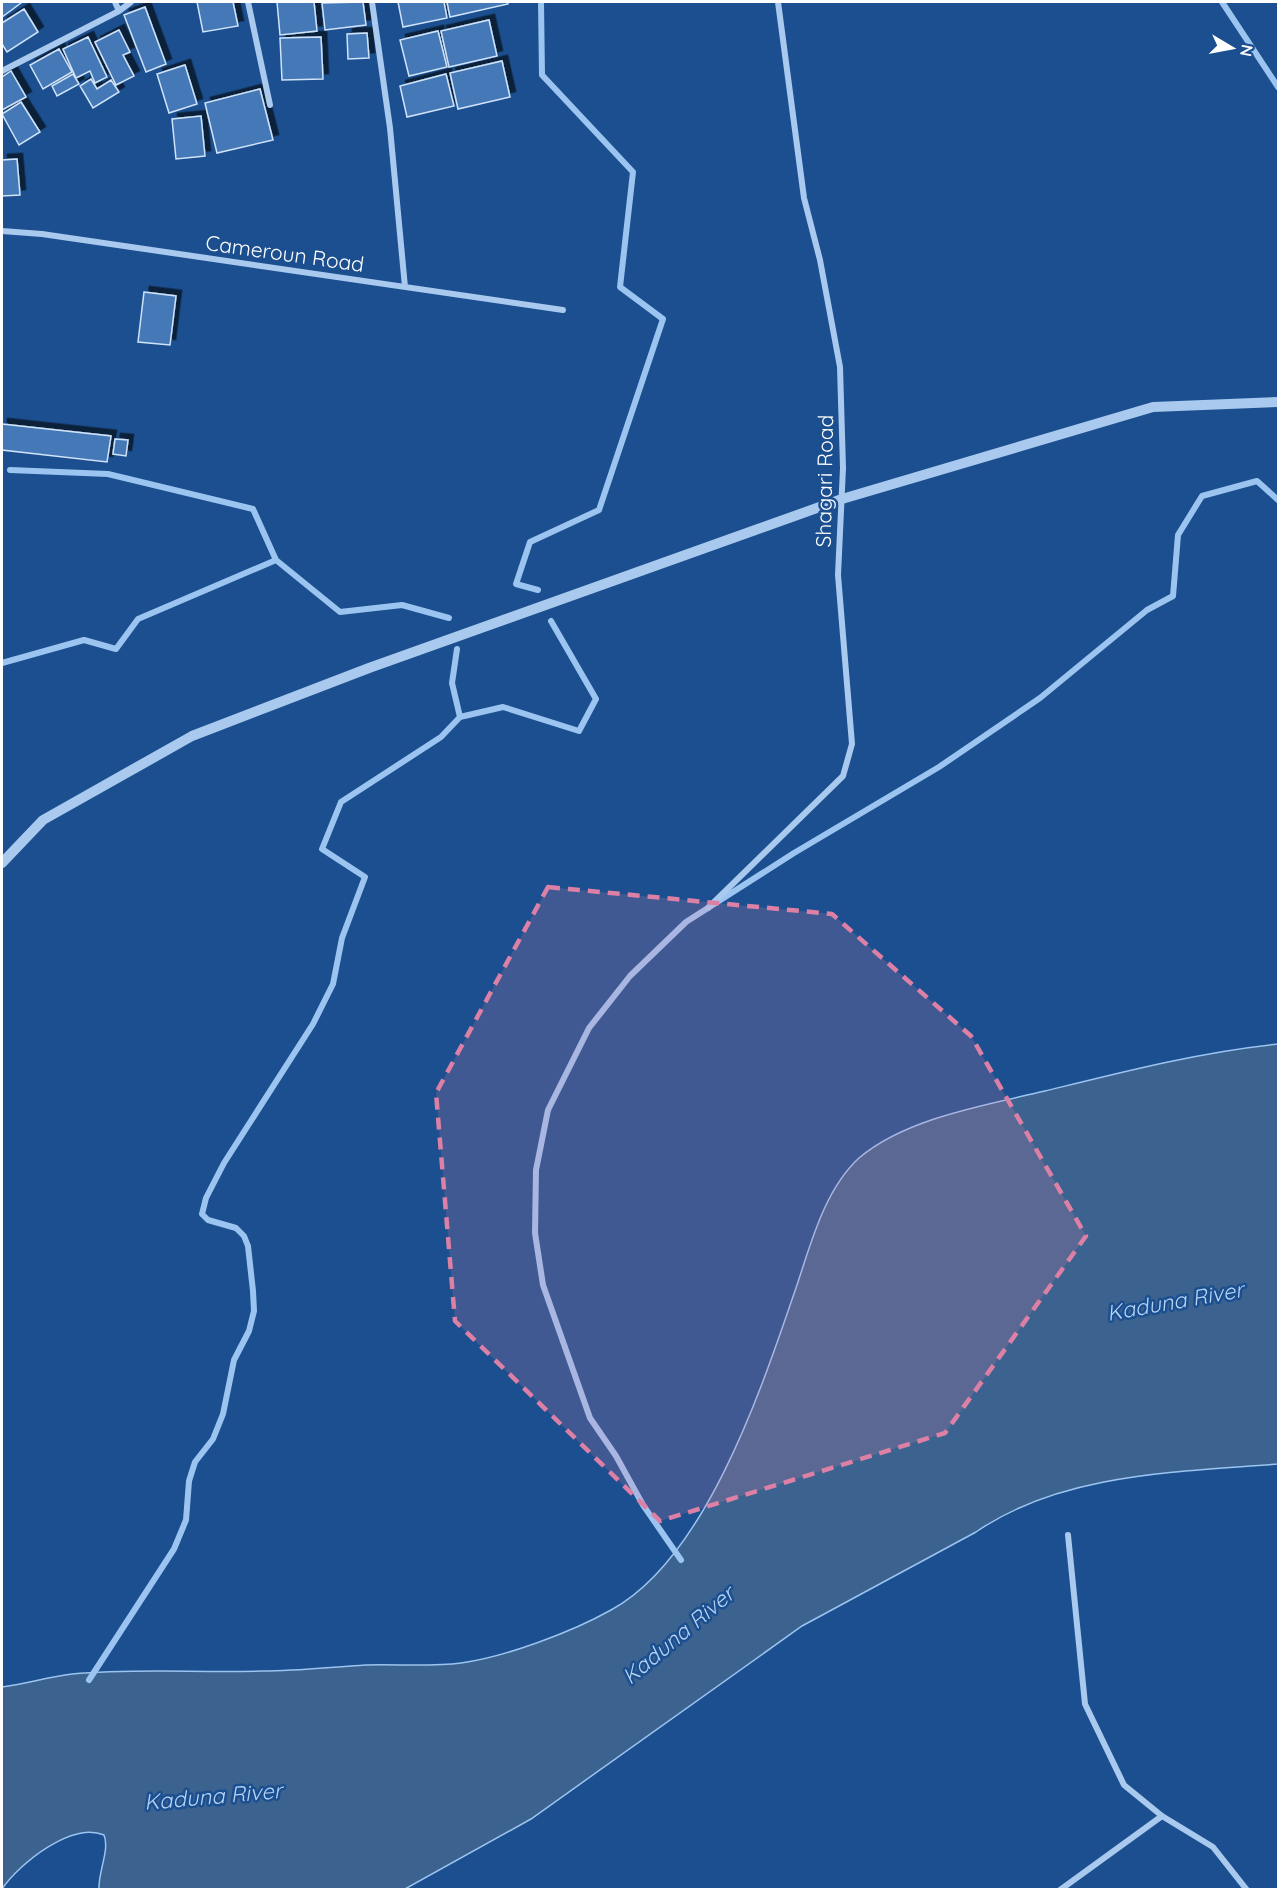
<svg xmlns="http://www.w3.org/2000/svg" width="1280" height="1891" font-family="Quicksand,sans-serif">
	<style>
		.water { fill: #3c6290; stroke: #9cc4f0; stroke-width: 1.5 }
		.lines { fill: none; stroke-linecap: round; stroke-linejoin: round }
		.stream { stroke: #9cc4f0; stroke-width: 6 }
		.building { fill: #4478b7; stroke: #cfe3fa; stroke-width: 1.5; filter: url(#shadow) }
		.minor { stroke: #a9c9ee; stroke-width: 6 }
		.tertiary { stroke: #a9c9ee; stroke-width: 10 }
		.marked { fill: #dd80a5; fill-opacity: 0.2; stroke: #dd80a5; stroke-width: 4.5; stroke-dasharray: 12 8; stroke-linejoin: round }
		.labels { text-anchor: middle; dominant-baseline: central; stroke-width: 5; stroke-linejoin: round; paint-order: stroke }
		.street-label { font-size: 21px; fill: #fff; stroke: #1b4f8f }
		.water-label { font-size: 22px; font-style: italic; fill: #b5d3f5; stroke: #1b4f8f }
	</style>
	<defs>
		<filter id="shadow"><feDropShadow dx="5.5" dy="-5.5" stdDeviation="0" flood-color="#0009"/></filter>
	</defs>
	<rect width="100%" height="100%" fill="#1b4f8f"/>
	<!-- water -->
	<path class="water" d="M 1278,1044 L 1278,1464 C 1179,1472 1061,1473 976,1532 L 802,1626 L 531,1819 L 405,1889 L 99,1889 C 98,1872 110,1850 104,1835 C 72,1821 19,1864 2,1889 L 2,1687 C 25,1684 48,1677 72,1674 C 135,1668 199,1673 263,1671 C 297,1671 331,1667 366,1665 C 397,1664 430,1667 461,1663 C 505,1657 572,1632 611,1610 C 707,1558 763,1384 797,1285 C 811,1243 825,1189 859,1158 C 906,1118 986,1105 1045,1091 C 1122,1072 1200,1052 1278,1044 Z"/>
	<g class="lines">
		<!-- stream -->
		<path class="stream" d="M 1222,2 L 1278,87
			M 10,470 L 108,474 L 253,509 L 276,560 L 340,612 L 402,605 L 449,618
			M 538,590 L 516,584 L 530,542 L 599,510 L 663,319 L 620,287 L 633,172 L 542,75 L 541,2
			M 457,649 L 452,683 L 460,717
			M 2,663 L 84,640 L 116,649 L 138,619 L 276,560
			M 681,1560 L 643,1505 L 616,1456 L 590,1418 L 543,1285 L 535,1233 L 536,1170 L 548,1110 L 589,1028 L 630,976 L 686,922 L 794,853 L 939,767 L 1040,698 L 1147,610 L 1173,596 L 1178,535 L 1202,496 L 1257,481 L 1278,500
			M 89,1680 L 174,1549 L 186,1520 L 189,1481 L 195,1462 L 213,1439 L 223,1414 L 234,1360 L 249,1331 L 254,1311 L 253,1291 L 248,1246 L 244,1236 L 236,1228 L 208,1220 L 202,1214 L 206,1198 L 224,1163 L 313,1024 L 333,984 L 342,938 L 365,877 L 322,849 L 341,802 L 441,737 L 460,717 L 503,707 L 579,731 L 596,699 L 551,621"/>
	</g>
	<!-- building -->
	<path class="building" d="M 2,2 L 20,2 L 21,3 L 2,17 Z
		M 197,2 L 233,2 L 238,26 L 203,32 Z
		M 277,2 L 314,2 L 317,31 L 280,35 Z
		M 363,2 L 366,25 L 325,30 L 322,3 Z
		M 398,2 L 444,2 L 447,18 L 403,27 Z
		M 447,2 L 508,2 L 508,4 L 450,17 Z
		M 145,7 L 166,64 L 146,72 L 124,15 Z
		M 24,9 L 38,32 L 7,52 L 2,44 L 2,23 Z
		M 489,20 L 497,56 L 449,67 L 441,31 Z
		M 119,30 L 130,52 L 123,55 L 134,76 L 116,85 L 95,42 Z
		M 438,31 L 447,67 L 409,76 L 400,40 Z
		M 367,33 L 369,58 L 348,59 L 347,34 Z
		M 88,37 L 107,77 L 95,83 L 90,71 L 76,78 L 63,49 Z
		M 321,37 L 323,79 L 282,80 L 280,38 Z
		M 59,49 L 72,72 L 43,89 L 30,65 Z
		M 502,61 L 510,97 L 458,109 L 450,73 Z
		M 185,65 L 197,104 L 169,113 L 157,74 Z
		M 11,71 L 26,97 L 2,110 L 2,77 Z
		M 73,74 L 79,84 L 57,96 L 52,86 Z
		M 446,74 L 454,106 L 407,117 L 400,86 Z
		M 91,79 L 97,89 L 111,80 L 119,92 L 93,108 L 80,86 Z
		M 260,89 L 273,140 L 217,153 L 205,103 Z
		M 21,102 L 40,132 L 19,145 L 2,114 Z
		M 201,116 L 205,156 L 176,159 L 172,119 Z
		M 17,159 L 20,195 L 2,196 L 2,160 Z
		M 144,292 L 176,296 L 170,345 L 138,342 Z
		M 2,424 L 111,436 L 107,462 L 2,450 Z
		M 115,439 L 128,440 L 126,456 L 113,454 Z"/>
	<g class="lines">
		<!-- minor -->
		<path class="minor" d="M 115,2 L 119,11
			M 248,2 L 270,105
			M 372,2 L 390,128 L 405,287
			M 2,71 L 119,11 L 131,2
			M 2,231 L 42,234 L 563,310
			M 708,908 L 843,776 L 852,744 L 838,575 L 843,468 L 840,367 L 820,260 L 804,198 L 778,2
			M 1068,1535 L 1085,1704 L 1124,1785 L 1162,1816 L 1213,1847 L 1247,1890
			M 1060,1890 L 1162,1816"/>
		<!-- tertiary -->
		<path class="tertiary" d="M 2,863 L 43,820 L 192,736 L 369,668 L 842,499 L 1153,407 L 1278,402"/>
	</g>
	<!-- marked area -->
	<path class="marked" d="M 548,887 L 832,914 L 971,1036 L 1086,1236 L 945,1433 L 660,1521 L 455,1321 L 436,1093 Z"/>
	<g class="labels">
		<!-- street labels -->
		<g class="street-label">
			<text transform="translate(285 253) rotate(8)">Cameroun Road</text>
			<text transform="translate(824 481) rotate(-89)">Shagari Road</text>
		</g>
		<!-- water labels -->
		<g class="water-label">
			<text transform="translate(1175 1301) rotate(-10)">Kaduna River</text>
			<text transform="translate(678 1635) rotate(-40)">Kaduna River</text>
			<text transform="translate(213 1796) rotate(-5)">Kaduna River</text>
		</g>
	</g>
	<!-- border -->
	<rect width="1280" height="1891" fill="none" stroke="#ffffff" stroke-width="6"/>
	<!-- north arrow -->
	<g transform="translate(1232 48) rotate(100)" stroke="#1b4f8f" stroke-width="4.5" paint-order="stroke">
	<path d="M0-4.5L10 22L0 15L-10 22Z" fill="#ffffff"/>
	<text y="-9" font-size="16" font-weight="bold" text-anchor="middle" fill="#ffffff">N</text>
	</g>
</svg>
